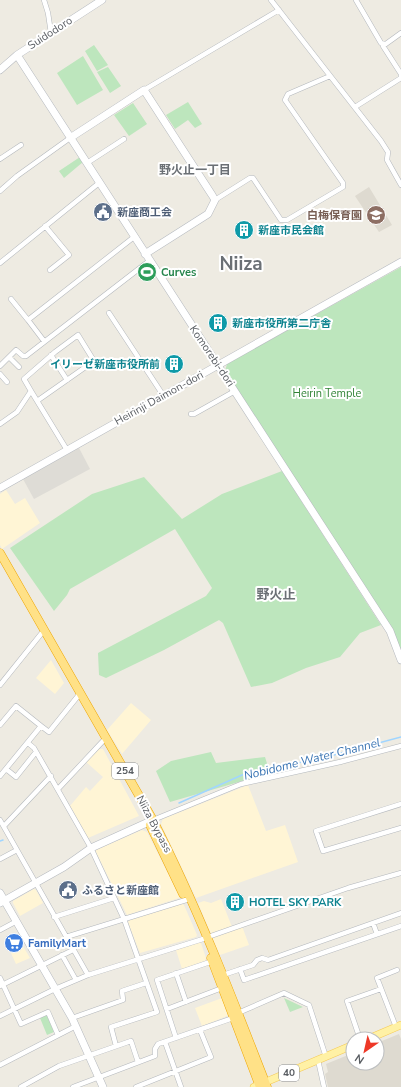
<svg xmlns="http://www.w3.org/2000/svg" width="401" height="1087" font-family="'Nunito Sans','Noto Sans JP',sans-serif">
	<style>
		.commercial { fill: #fff5d5 }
		.industrial { fill: #dedcd6 }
		.education { fill: #dedad0 }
		.green { fill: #bde6bd }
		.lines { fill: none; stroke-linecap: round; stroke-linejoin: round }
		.stream { stroke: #a0d5ff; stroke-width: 1.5 }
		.street-casing { stroke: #b4b8bd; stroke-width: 5.5 }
		.secondary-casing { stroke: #b5b9bf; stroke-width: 8 }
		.primary-casing { stroke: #f5c953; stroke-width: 8 }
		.highway-casing { stroke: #efa600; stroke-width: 9 }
		.street { stroke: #fff; stroke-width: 4.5 }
		.secondary { stroke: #fff; stroke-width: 7 }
		.primary { stroke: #fff1a5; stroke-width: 7 }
		.highway { stroke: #ffe187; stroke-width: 8 }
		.labels { text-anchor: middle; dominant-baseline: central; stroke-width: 4; stroke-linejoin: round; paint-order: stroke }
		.shield { fill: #fff; stroke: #8c8e92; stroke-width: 1 }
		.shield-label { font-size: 10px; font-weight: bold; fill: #5a5e63 }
		.street-label { font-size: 11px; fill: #5a5e63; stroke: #fff }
		.service-label { font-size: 11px; font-weight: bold; fill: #4e5e75; stroke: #fff; text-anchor: start }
		.education-label { font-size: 11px; font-weight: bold; fill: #785e54; stroke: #fff; text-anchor: end }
		.culture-label { font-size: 11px; font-weight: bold; fill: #0d838f; stroke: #fff; text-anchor: start }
		.leisure-label { font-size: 11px; font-weight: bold; fill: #27864d; stroke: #fff; text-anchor: start }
		.park-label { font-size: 11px; fill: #318336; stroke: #fff }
		.shop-label { font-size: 11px; font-weight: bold; fill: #366cbe; stroke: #fff; text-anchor: start }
		.neighbourhood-label { font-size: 12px; font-weight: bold; fill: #6b7075; stroke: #fff }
		.water-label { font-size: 12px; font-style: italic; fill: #3a75b4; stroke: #fff }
		.quarter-label { font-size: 13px; font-weight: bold; fill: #6b7075; stroke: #fff }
		.town-label { font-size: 19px; font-weight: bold; fill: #6b7075; stroke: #fff }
	</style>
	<rect width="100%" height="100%" fill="#eeebe2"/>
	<!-- commercial -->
	<path class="commercial" d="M 6,490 L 15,504 L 25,498 L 40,523 L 2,549 L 0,545 L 0,494 Z
		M 51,660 L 64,683 L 55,694 L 36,678 Z
		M 131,703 L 151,720 L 122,754 L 107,730 Z
		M 98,749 L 103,749 L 139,816 L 88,838 L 70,806 L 86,787 L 90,791 L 103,777 L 86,762 Z
		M 248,785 L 266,831 L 285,825 L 298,862 L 196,898 L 161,824 L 163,819 Z
		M 142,830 L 147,832 L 180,897 L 179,898 L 127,915 L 96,852 L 96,850 Z
		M 34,889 L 36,890 L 43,903 L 20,916 L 13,903 L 13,901 Z
		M 221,899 L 232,927 L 211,934 L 198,903 L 204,901 L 211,903 Z
		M 182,904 L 184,905 L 197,935 L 196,937 L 140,953 L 128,922 L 130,920 Z
		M 242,926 L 249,945 L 220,955 L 212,937 Z
		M 17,936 L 30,958 L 16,964 L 6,942 Z
		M 198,942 L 201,943 L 206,958 L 205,961 L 182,969 L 176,950 Z
		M 222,998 L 228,1014 L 227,1016 L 202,1026 L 195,1008 Z"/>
	<!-- industrial -->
	<path class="industrial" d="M 79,448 L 90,469 L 34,499 L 23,479 Z"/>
	<!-- education -->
	<path class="education" d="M 369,187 L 392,225 L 379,232 L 355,196 Z
		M 399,1034 L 401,1039 L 401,1087 L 328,1087 L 325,1074 L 328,1072 L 326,1064 L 353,1053 L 353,1063 L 377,1063 L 377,1043 Z"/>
	<!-- green -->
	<path class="green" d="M 94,45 L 108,65 L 97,71 L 85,51 Z
		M 83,56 L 103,90 L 77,105 L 57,73 Z
		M 108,67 L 121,86 L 110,93 L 97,72 Z
		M 188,102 L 202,124 L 195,128 L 188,120 L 175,129 L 166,115 Z
		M 133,103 L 147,124 L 129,136 L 114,115 Z
		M 80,157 L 83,162 L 64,178 L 59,171 Z
		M 401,267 L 401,654 L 225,371 L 227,364 Z
		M 282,471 L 381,625 L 360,633 L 340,657 L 306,668 L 272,683 L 251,687 L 223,623 L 219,620 L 164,650 L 106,678 L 99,675 L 98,653 L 206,596 L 212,588 L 175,529 L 70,589 L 67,595 L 54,611 L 10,548 L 92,494 L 144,477 L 182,519 L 222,494 Z
		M 211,752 L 216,763 L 265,757 L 270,773 L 170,802 L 156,771 L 171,761 Z
		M 284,998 L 303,1007 L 290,1012 Z
		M 45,1016 L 47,1016 L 54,1032 L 47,1035 L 40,1018 Z"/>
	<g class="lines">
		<!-- stream -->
		<path class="stream" d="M 179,803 L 242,775 L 330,756 L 401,737
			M 0,841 L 3,840"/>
		<!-- street casing -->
		<g class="street-casing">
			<path id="street" d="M 44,0 L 48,13 L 51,33
				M 271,0 L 381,141 L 388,152 L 387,160 L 401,185
				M 356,0 L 381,43 L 384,44
				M 144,90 L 279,10
				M 355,107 L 401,78 L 401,74 L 383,46 L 401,33
				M 0,159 L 21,145
				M 87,163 L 124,139
				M 0,191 L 17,176 L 70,138
				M 215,200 L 250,178 L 253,178 L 281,220 L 287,220 L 343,187 L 343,183 L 285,100 L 288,94 L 330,76
				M 45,226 L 69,255 L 50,270
				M 0,263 L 99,183
				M 11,299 L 28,320 L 134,237
				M 109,313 L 163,395
				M 28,320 L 44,341
				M 51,355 L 67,380
				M 9,357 L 19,367
				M 0,366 L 16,350 L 23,356 L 26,356 L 149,261
				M 0,374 L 7,382
				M 31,391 L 24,379 L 55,352 L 78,335 L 94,361 L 37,401
				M 191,414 L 194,414 L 235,391
				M 0,424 L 17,412 L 31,391 L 67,450
				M 0,685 L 41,634
				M 0,725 L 16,706 L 41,726
				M 28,743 L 34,748 L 91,848 L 124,919 L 157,1012 L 111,1027 L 116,1046
				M 6,769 L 16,777 L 36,752
				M 0,776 L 41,726 L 49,732 L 78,696
				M 58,789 L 103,741
				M 401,804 L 316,831 L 323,851 L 401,828
				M 0,820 L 88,975
				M 153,820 L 241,784 L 340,762 L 401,746
				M 4,826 L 51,776
				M 0,859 L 17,850
				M 54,917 L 114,898
				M 373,923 L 377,934
				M 0,930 L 17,921
				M 66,937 L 186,900
				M 208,937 L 348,888 L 401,873
				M 62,955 L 76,980
				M 240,969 L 244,980 L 401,926
				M 176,973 L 186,1002
				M 223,975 L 253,965 L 257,960 L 262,958 L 268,960 L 401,913
				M 0,978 L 21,1024 L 48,1012 L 58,1035
				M 0,986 L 73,950
				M 167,1009 L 222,988
				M 238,1013 L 284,993 L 309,1005 L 326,1057
				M 0,1016 L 55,989 L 88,975 L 203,939
				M 72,1018 L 123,1000 L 122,991 L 146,983
				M 396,1027 L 377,978 L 397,970
				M 176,1038 L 157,980 L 213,961
				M 360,1039 L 347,1001 L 381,989
				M 165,1042 L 181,1087
				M 318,1060 L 324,1087
				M 0,1065 L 76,1026
				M 21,1087 L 59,1066 L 131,1041 L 138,1062
				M 73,1087 L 155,1056 L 155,1049 L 158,1044 L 233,1018
				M 136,1087 L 211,1057 L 200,1030"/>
		</g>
		<!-- secondary casing -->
		<g class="secondary-casing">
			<path id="secondary" d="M 17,55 L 390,631 L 401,660
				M 0,70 L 17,55 L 102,0
				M 70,138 L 144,90 L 212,195 L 215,200 L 208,214 L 145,254
				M 0,488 L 401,262
				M 0,893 L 72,1018 L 103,1087
				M 0,903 L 64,867 L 91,848 L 153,820"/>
		</g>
		<!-- primary casing -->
		<g class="primary-casing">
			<path id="primary" d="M 368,1039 L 401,1025
				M 254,1087 L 353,1045"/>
		</g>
		<!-- highway casing -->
		<g class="highway-casing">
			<path id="highway" d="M 0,553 L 153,820 C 197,906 232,997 267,1087
				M 150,825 L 183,894
				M 211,958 L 260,1087"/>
		</g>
		<!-- street -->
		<use href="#street" class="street"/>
		<!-- secondary -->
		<use href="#secondary" class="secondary"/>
		<!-- primary -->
		<use href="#primary" class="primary"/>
		<!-- highway -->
		<use href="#highway" class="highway"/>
	</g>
	<!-- icons -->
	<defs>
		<g id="civic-disc" transform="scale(1)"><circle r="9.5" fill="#5c6f8a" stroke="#fff"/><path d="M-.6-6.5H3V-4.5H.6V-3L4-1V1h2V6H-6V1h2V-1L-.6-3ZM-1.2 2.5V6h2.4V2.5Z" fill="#fff"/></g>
		<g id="school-disc" transform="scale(1)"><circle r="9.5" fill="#8d6e63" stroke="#fff"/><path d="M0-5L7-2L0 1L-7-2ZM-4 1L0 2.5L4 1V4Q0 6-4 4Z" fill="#fff"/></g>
		<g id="building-disc" transform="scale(1)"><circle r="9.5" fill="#0f9aa8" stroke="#fff"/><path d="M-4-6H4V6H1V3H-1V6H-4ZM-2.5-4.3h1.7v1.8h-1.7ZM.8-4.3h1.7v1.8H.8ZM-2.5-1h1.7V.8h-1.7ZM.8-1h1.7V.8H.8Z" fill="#fff"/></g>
		<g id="stadium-disc" transform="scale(1)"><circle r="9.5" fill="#2e9e5b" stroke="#fff"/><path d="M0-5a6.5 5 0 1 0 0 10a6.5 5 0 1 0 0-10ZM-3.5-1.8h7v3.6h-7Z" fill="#fff"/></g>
		<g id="supermarket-disc" transform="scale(1)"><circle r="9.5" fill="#3f7fe0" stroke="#fff"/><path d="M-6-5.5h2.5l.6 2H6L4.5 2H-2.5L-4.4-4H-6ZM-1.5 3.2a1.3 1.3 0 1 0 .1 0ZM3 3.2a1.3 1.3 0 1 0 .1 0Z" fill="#fff"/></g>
	</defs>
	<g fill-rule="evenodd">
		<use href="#civic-disc" x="103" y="212"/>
		<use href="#school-disc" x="376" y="215"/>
		<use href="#building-disc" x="244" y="230"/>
		<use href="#stadium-disc" x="147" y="272"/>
		<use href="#building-disc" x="218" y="323"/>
		<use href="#building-disc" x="174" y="364"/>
		<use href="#civic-disc" x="68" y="890"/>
		<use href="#building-disc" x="235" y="902"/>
		<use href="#supermarket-disc" x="14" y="943"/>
	</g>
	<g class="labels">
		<!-- shield labels -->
		<g class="shield">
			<rect x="112" y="763" width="26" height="16" rx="3"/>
			<rect x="279" y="1065" width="20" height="16" rx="3"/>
		</g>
		<g class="shield-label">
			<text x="125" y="771">254</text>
			<text x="289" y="1073">40</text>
		</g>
		<!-- street labels -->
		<g class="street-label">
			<text transform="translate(50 33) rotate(-33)">Suidodoro</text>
			<text transform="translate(212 356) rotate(56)">Komorebi-dori</text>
			<text transform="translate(159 398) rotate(-29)">Heirinji Daimon-dori</text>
			<text transform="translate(154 824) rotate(62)">Niiza Bypass</text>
		</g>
		<!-- service labels -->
		<g class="service-label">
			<text x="117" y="212">新座商工会</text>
			<text x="82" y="890">ふるさと新座館</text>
		</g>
		<!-- education labels -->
		<g class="education-label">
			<text x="362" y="215">白梅保育園</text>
		</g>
		<!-- culture labels -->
		<g class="culture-label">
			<text x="258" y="230">新座市民会館</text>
			<text x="232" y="323">新座市役所第二庁舎</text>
			<text x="160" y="364" text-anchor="end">イリーゼ新座市役所前</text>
			<text x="249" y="902">HOTEL SKY PARK</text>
		</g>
		<!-- leisure labels -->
		<g class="leisure-label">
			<text x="161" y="272">Curves</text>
		</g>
		<!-- park labels -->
		<g class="park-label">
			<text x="327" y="393">Heirin Temple</text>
		</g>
		<!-- shop labels -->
		<g class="shop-label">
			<text x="28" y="943">FamilyMart</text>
		</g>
		<!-- neighbourhood labels -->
		<g class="neighbourhood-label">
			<text x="195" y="170">野火止一丁目</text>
		</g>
		<!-- water labels -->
		<g class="water-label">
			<text transform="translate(312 759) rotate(-14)">Nobidome Water Channel</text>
		</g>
		<!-- quarter labels -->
		<g class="quarter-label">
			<text x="276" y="595">野火止</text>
		</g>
		<!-- town labels -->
		<g class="town-label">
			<text x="241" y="264">Niiza</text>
		</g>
	</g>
	<!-- north arrow -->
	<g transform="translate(365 1051) rotate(214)"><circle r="19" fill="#ffffff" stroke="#bdbfc1"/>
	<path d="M0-3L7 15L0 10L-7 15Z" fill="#ee3827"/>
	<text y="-6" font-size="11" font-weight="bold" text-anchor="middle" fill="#5a5e63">N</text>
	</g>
</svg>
